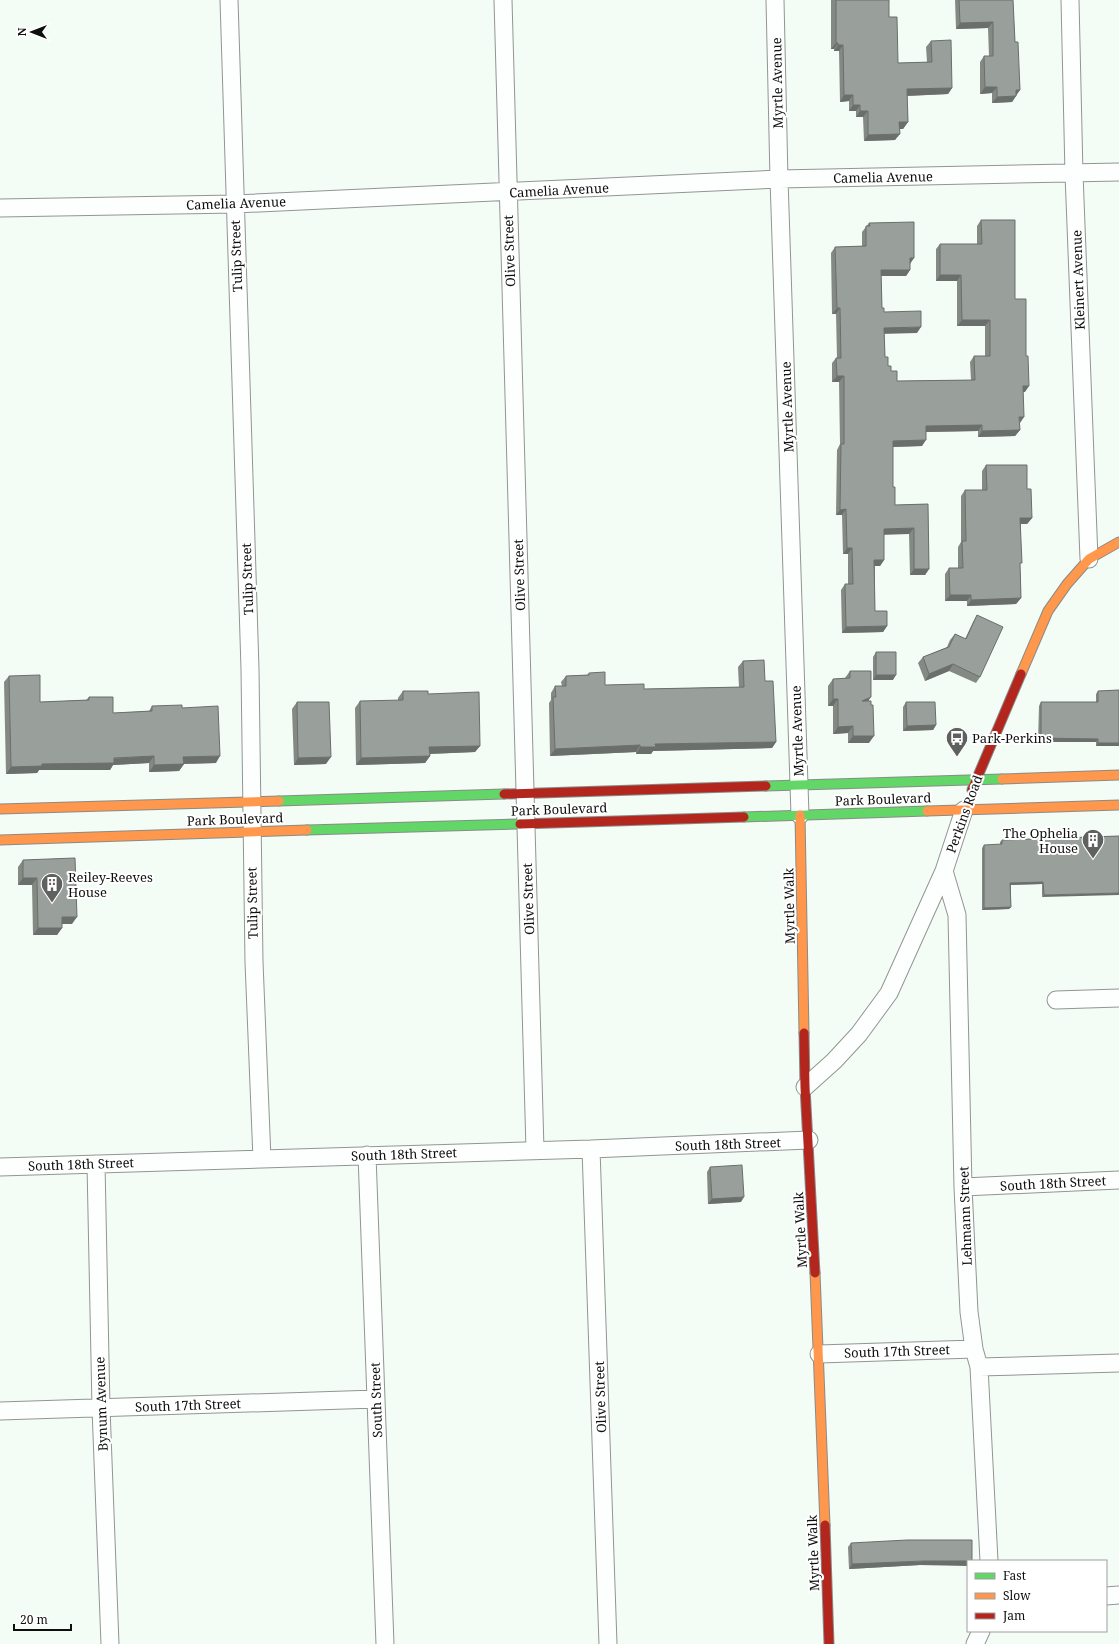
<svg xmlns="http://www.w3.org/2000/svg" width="1119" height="1644" font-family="'Noto Serif',serif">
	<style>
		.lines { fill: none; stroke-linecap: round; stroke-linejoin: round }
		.street-casing { stroke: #929592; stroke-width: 19 }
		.fast-casing { stroke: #888c89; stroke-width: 11 }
		.slow-casing { stroke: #888c89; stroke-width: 11 }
		.jam-casing { stroke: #888c89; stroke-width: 11 }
		.street { stroke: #fdfffe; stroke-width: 17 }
		.fast { stroke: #63d668; stroke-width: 9 }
		.slow { stroke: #ff974d; stroke-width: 9 }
		.jam { stroke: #b3261e; stroke-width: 9 }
		.wall { fill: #848984 }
		.shaded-wall { fill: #6b6f6c }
		.building { fill: #999f9a; stroke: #6b6f6c }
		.labels { text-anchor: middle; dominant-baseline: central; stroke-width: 4; stroke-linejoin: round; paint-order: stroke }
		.street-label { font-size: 13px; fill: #0e0e0e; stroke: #fff }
		.poi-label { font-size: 13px; fill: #0e0e0e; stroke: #fff; text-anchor: start }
	</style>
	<rect width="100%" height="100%" fill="#f4fcf6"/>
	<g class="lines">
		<!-- street casing -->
		<g class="street-casing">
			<path id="street" d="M 229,0 L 250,669 L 254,962 L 262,1159
				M 503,0 L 535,1150
				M 775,0 L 779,179 L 800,815
				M 1070,0 L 1074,174 L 1089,559
				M 0,208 L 235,204 L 779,179 L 1119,172
				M 944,871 L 957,915 L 963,1187 L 969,1312 L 974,1349 L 979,1367 L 989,1561
				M 1056,1000 L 1119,998
				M 805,1087 L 834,1061 L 859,1034 L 889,993 L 944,871 L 964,810
				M 591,1149 L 608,1644
				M 367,1155 L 385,1644
				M 96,1164 L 101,1408 L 110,1644
				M 0,1167 L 591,1149 L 809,1140
				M 963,1187 L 1119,1180
				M 819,1354 L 974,1349
				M 979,1367 L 1119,1363
				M 0,1411 L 376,1399
				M 1106,1596 L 1119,1595
				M 975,1644 L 981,1631"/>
		</g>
		<!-- fast casing -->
		<g class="fast-casing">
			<path id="fast" d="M 766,786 L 1002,779
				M 279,801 L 504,794
				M 744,817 L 927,811
				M 307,830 L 520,824"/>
		</g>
		<!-- slow casing -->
		<g class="slow-casing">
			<path id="slow" d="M 1021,674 L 1048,611 L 1067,584 L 1089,559 L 1119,542
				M 1002,779 L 1119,775
				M 0,809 L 279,801
				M 927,811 L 1119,805
				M 800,815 L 804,1033
				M 0,840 L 307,830
				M 815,1273 L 825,1525"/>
		</g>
		<!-- jam casing -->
		<g class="jam-casing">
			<path id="jam" d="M 972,790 L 1021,674
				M 504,794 L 766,786
				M 520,824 L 744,817
				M 804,1033 L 805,1087 L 815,1273
				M 825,1525 L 829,1644"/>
		</g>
		<!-- street -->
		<use href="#street" class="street"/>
		<!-- fast -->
		<use href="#fast" class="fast"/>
		<!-- slow -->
		<use href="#slow" class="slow"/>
		<!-- jam -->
		<use href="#jam" class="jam"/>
	</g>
	<!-- wall -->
	<path class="wall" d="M 831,0 L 889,0 L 889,17 L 898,63 L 927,62 L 926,47 L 931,41 L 952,88 L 948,94 L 907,96 L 908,122 L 903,129 L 900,129 L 895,140 L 864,141 L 863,117 L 856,117 L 856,111 L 849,111 L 849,101 L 840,102 L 839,51 L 834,51 L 834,49 L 831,49 Z
		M 955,0 L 1013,0 L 1015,42 L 1020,90 L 1012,102 L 992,103 L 992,93 L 980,94 L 980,62 L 984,56 L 989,56 L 988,28 L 956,29 Z
		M 981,220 L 1015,299 L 1025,392 L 1023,392 L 1019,423 L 1020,430 L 1015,436 L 978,437 L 978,431 L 926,432 L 922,446 L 893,447 L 893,487 L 895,505 L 928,504 L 929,569 L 925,575 L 910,575 L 909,534 L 884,534 L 884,560 L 880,566 L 875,566 L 875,611 L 887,626 L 883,632 L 842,633 L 841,590 L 845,584 L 848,584 L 848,554 L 843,554 L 842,515 L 836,515 L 837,450 L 840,444 L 839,382 L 832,382 L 832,363 L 836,358 L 837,358 L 836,314 L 832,314 L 831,253 L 835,247 L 862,246 L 862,232 L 869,223 L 910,264 L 910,270 L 906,276 L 881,276 L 882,308 L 884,312 L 917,333 L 884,333 L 885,357 L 888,366 L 897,381 L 971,380 L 970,362 L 974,356 L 985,356 L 985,326 L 957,326 L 957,281 L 936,281 L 936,249 L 940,244 L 977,244 L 977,226 Z
		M 986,465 L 1027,489 L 1032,518 L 1027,524 L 1021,524 L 1020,566 L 1021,598 L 1016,604 L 967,606 L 967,601 L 945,601 L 945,574 L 949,568 L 958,568 L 958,547 L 961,542 L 961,496 L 965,490 L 982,490 L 982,471 Z
		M 977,615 L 980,677 L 976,683 L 949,671 L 925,681 L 918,663 L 923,657 L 947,647 L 950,640 L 955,634 L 965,639 L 973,622 Z
		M 876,652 L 893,680 L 873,680 L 873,657 Z
		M 743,661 L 765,681 L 776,742 L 772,748 L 653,751 L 651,754 L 636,754 L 636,752 L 550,756 L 549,703 L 551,700 L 551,693 L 555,686 L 562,686 L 561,682 L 566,676 L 587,675 L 589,673 L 605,685 L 644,689 L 739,687 L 738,667 Z
		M 850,671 L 869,701 L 869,743 L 848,743 L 848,733 L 833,734 L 833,706 L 828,706 L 828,686 L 833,679 L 845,678 Z
		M 9,676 L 40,702 L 86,700 L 89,697 L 113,713 L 149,711 L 152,706 L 182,708 L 216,763 L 184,764 L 179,771 L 149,772 L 149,763 L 113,765 L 110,770 L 39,770 L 37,773 L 6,774 L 4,682 Z
		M 1119,690 L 1119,746 L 1096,746 L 1096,742 L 1038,742 L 1039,706 L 1041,702 L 1096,702 L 1096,694 L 1098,691 Z
		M 403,691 L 428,694 L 480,746 L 475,752 L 430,754 L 430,756 L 425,763 L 356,765 L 355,708 L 360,701 L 398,701 L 398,698 Z
		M 297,702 L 326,764 L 294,765 L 292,709 Z
		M 906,702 L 936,725 L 933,730 L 903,731 L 903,707 Z
		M 1119,836 L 1042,897 L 1042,884 L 1011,885 L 1011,907 L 1009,909 L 982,910 L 982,848 L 984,845 L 1000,845 L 1000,842 L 1002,840 Z
		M 23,860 L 72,924 L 62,924 L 62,928 L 57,935 L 33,935 L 32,885 L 18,885 L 18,867 Z
		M 710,1167 L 741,1202 L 708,1204 L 707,1172 Z
		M 851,1543 L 920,1565 L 849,1569 L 848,1547 Z"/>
	<!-- shaded-wall -->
	<path class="shaded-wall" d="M 993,22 L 988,28 L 956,29 L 960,23 Z
		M 836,43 L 838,43 L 834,49 L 831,49 Z
		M 838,45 L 843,45 L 839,51 L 834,51 Z
		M 985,87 L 997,87 L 992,93 L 980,94 Z
		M 952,88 L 948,94 L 903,96 L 907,89 Z
		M 1016,90 L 1020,90 L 1015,96 Z
		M 844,95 L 853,95 L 849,101 L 840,102 Z
		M 1016,96 L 1012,102 L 992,103 L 997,97 Z
		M 853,105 L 860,105 L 856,111 L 849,111 Z
		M 860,111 L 868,111 L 863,117 L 856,117 Z
		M 899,122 L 908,122 L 903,129 L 895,129 Z
		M 900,134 L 895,140 L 864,141 L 868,135 Z
		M 910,258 L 914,258 L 910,264 Z
		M 881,270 L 910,270 L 906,276 L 876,276 Z
		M 940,275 L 961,275 L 957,281 L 936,281 Z
		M 837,308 L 840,308 L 836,314 L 832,314 Z
		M 962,320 L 990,320 L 985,326 L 957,326 Z
		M 921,327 L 917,333 L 880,334 L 884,328 Z
		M 837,376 L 844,376 L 839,382 L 832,382 Z
		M 1023,386 L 1029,386 L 1025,392 L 1019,392 Z
		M 1019,417 L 1024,417 L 1020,423 Z
		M 982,425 L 978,431 L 922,432 L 926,426 Z
		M 1020,430 L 1015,436 L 978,437 L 982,431 Z
		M 926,440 L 922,446 L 889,447 L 893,441 Z
		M 846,509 L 842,515 L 836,515 L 840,510 Z
		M 1020,518 L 1032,518 L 1027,524 L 1016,524 Z
		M 914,528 L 909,534 L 879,535 L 884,529 Z
		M 847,548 L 852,548 L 848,554 L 843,554 Z
		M 874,560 L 884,560 L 880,566 L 870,566 Z
		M 914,569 L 929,569 L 925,575 L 910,575 Z
		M 950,595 L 971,595 L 967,601 L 945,601 Z
		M 1021,598 L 1016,604 L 967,606 L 971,600 Z
		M 887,626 L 883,632 L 842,633 L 846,627 Z
		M 953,664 L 949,671 L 925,681 L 929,674 Z
		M 876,675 L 896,675 L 893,680 L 873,680 Z
		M 871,697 L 866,704 L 862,701 Z
		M 833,699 L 838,699 L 833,706 L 828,706 Z
		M 936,725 L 933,730 L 903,731 L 907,726 Z
		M 853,726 L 848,733 L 833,734 L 838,727 Z
		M 853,736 L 874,736 L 869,743 L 848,743 Z
		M 1041,738 L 1098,739 L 1096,742 L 1038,742 Z
		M 776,742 L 772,748 L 653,751 L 651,754 L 636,754 L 640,747 L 655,744 Z
		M 1098,743 L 1119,743 L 1119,746 L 1096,746 Z
		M 640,745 L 636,752 L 550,756 L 555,749 Z
		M 480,746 L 475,752 L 425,754 L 429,747 Z
		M 154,756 L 149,763 L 113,765 L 110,770 L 39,770 L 37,773 L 6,774 L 11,767 L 42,764 Z
		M 220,756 L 216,763 L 179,764 L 183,757 Z
		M 430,756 L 425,763 L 356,765 L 361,758 Z
		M 331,757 L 326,764 L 294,765 L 298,758 Z
		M 184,764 L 179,771 L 149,772 L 154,765 Z
		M 23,878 L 37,878 L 32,885 L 18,885 Z
		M 1043,882 L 1042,884 L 1009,885 L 1010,883 Z
		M 1119,893 L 1119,895 L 1042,897 L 1044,895 Z
		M 1011,907 L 1009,909 L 982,910 L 984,908 Z
		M 62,917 L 77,917 L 72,924 L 57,924 Z
		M 38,928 L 62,928 L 57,935 L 33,935 Z
		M 744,1197 L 741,1202 L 708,1204 L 712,1199 Z
		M 924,1561 L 968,1561 L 968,1566 L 920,1565 L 849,1569 L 852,1564 Z"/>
	<!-- building -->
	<path class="building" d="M 836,0 L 889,0 L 889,17 L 897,17 L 898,63 L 932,62 L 931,41 L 951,40 L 952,88 L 907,89 L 908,122 L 899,122 L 900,134 L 868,135 L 868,111 L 860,111 L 860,105 L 853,105 L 853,95 L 844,95 L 843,45 L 838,45 L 838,43 L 836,43 Z
		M 959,0 L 1013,0 L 1015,42 L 1018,42 L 1020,90 L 1016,90 L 1016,96 L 997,97 L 997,87 L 985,87 L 984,56 L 993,56 L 993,22 L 960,23 Z
		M 981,220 L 1015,220 L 1015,299 L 1026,299 L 1026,356 L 1028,356 L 1029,386 L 1023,386 L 1024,417 L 1019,417 L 1020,430 L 982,431 L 982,425 L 926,426 L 926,440 L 893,441 L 893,487 L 895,487 L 895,505 L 928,504 L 929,569 L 914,569 L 914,528 L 884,529 L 884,560 L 874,560 L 875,611 L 887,611 L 887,626 L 846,627 L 845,584 L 853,584 L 852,548 L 847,548 L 846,509 L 840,510 L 841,444 L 844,444 L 844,376 L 837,376 L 836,358 L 841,358 L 840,308 L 837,308 L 835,247 L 866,246 L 866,226 L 870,226 L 869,223 L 914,222 L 914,258 L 910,258 L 910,270 L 881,270 L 882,308 L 884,308 L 884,312 L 921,311 L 921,327 L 884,328 L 885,357 L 888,357 L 888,366 L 891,366 L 891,371 L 897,371 L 897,381 L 975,380 L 974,356 L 990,356 L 990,320 L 962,320 L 961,275 L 940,275 L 940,244 L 982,244 Z
		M 986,465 L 1027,465 L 1027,489 L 1031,489 L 1032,518 L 1020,518 L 1022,563 L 1020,563 L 1021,598 L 971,600 L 971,595 L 950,595 L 949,568 L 963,568 L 962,541 L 966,541 L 965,490 L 987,490 Z
		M 977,615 L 1003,627 L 980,677 L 953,664 L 929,674 L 923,657 L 949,647 L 955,634 L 966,639 Z
		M 876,652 L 896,652 L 896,675 L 876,675 Z
		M 764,660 L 765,681 L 773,681 L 776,742 L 655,744 L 656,747 L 640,747 L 640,745 L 555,749 L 553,697 L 556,697 L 555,686 L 566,686 L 566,676 L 589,675 L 589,673 L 605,672 L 605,685 L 644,684 L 644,689 L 744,687 L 743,661 Z
		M 850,671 L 871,671 L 871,697 L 862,701 L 871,701 L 871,705 L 873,705 L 874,736 L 853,736 L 853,726 L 838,727 L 838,699 L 833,699 L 833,679 L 850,678 Z
		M 40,675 L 40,702 L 89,700 L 89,697 L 113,697 L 113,713 L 152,711 L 152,706 L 182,705 L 182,708 L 218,706 L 220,756 L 183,757 L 184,764 L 154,765 L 154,756 L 114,758 L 114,763 L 42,764 L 42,766 L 11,767 L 9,676 Z
		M 1119,690 L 1119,743 L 1098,743 L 1098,739 L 1041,738 L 1041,702 L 1098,702 L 1098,691 Z
		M 403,691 L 428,691 L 428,694 L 479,692 L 480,746 L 429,747 L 430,756 L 361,758 L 360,701 L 403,700 Z
		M 297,702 L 329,702 L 331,757 L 298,758 Z
		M 906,702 L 935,702 L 936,725 L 907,726 Z
		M 1119,836 L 1119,893 L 1044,895 L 1043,882 L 1010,883 L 1011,907 L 984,908 L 984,845 L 1002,844 L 1002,840 Z
		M 75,858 L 77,917 L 62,917 L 62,928 L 38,928 L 37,878 L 23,878 L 23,860 Z
		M 742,1165 L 744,1197 L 712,1199 L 710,1167 Z
		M 907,1540 L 972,1540 L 972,1561 L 924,1561 L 852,1564 L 851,1543 Z"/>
	<!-- icons -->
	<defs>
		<g id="bus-pin" transform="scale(1.15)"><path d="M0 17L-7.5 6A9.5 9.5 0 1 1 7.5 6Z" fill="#5e615f" stroke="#fff"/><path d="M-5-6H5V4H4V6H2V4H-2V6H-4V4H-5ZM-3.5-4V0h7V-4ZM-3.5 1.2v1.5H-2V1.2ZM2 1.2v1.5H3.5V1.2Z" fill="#fff"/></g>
		<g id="building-pin" transform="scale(1.15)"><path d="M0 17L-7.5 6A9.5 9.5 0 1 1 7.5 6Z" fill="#5e615f" stroke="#fff"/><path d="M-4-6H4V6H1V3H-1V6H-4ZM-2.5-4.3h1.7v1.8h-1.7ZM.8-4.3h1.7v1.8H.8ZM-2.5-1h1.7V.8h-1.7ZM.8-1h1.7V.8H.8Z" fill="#fff"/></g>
	</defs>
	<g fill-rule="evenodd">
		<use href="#bus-pin" x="957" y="738"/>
		<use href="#building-pin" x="1093" y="840"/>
		<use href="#building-pin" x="52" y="884"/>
	</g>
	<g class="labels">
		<!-- street labels -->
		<g class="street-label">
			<text transform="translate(777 83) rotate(-91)">Myrtle Avenue</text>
			<text transform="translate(883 177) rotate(-1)">Camelia Avenue</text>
			<text transform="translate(559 190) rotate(-3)">Camelia Avenue</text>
			<text transform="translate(236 203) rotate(-2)">Camelia Avenue</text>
			<text transform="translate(509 251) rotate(-92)">Olive Street</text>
			<text transform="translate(236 256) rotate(-92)">Tulip Street</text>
			<text transform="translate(1078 280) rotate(-92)">Kleinert Avenue</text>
			<text transform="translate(787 407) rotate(-92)">Myrtle Avenue</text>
			<text transform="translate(519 575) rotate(-92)">Olive Street</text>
			<text transform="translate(247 579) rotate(-92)">Tulip Street</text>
			<text transform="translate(797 731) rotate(-92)">Myrtle Avenue</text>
			<text transform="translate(883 799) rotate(-2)">Park Boulevard</text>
			<text transform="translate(559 809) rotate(-2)">Park Boulevard</text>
			<text transform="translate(964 814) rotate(-70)">Perkins Road</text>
			<text transform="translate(235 819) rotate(-2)">Park Boulevard</text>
			<text transform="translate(528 899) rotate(-92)">Olive Street</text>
			<text transform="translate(252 903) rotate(-91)">Tulip Street</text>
			<text transform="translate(789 906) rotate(-91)">Myrtle Walk</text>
			<text transform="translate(728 1144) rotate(-2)">South 18th Street</text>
			<text transform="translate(404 1154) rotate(-2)">South 18th Street</text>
			<text transform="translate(81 1164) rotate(-2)">South 18th Street</text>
			<text transform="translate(1053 1183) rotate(-3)">South 18th Street</text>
			<text transform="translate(965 1216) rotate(-92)">Lehmann Street</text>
			<text transform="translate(800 1230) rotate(-93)">Myrtle Walk</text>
			<text transform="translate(897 1351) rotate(-2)">South 17th Street</text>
			<text transform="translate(600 1397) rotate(-92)">Olive Street</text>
			<text transform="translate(376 1400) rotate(-92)">South Street</text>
			<text transform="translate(101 1404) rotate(-92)">Bynum Avenue</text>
			<text transform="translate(188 1405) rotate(-2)">South 17th Street</text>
			<text transform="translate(813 1553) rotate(-92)">Myrtle Walk</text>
		</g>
		<!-- poi labels -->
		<g class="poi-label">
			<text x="972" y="738">Park-Perkins</text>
			<text x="1078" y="833" text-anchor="end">The Ophelia<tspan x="1078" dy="15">House</tspan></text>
			<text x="68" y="877">Reiley-Reeves<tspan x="68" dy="15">House</tspan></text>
		</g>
	</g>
	<!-- legend -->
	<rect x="967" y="1560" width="140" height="72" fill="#ffffff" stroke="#9f9f9f"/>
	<rect x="975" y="1573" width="20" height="6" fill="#63d668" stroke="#9f9f9f"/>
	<text x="1003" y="1580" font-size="12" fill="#0e0e0e">Fast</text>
	<rect x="975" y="1593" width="20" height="6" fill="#ff974d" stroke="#9f9f9f"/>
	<text x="1003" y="1600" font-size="12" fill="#0e0e0e">Slow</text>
	<rect x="975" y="1613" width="20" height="6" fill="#b3261e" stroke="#9f9f9f"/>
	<text x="1003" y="1620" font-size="12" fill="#0e0e0e">Jam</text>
	<!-- north arrow -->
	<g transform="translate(32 32) rotate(270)" stroke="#ffffff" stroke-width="3" paint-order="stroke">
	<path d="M0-3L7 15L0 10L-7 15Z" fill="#0e0e0e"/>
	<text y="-6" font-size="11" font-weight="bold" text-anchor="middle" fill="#0e0e0e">N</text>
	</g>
	<!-- scale -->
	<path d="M14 1624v6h57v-6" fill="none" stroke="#0e0e0e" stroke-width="2"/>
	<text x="20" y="1624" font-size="12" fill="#0e0e0e" stroke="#ffffff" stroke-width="3" paint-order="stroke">20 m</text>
</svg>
